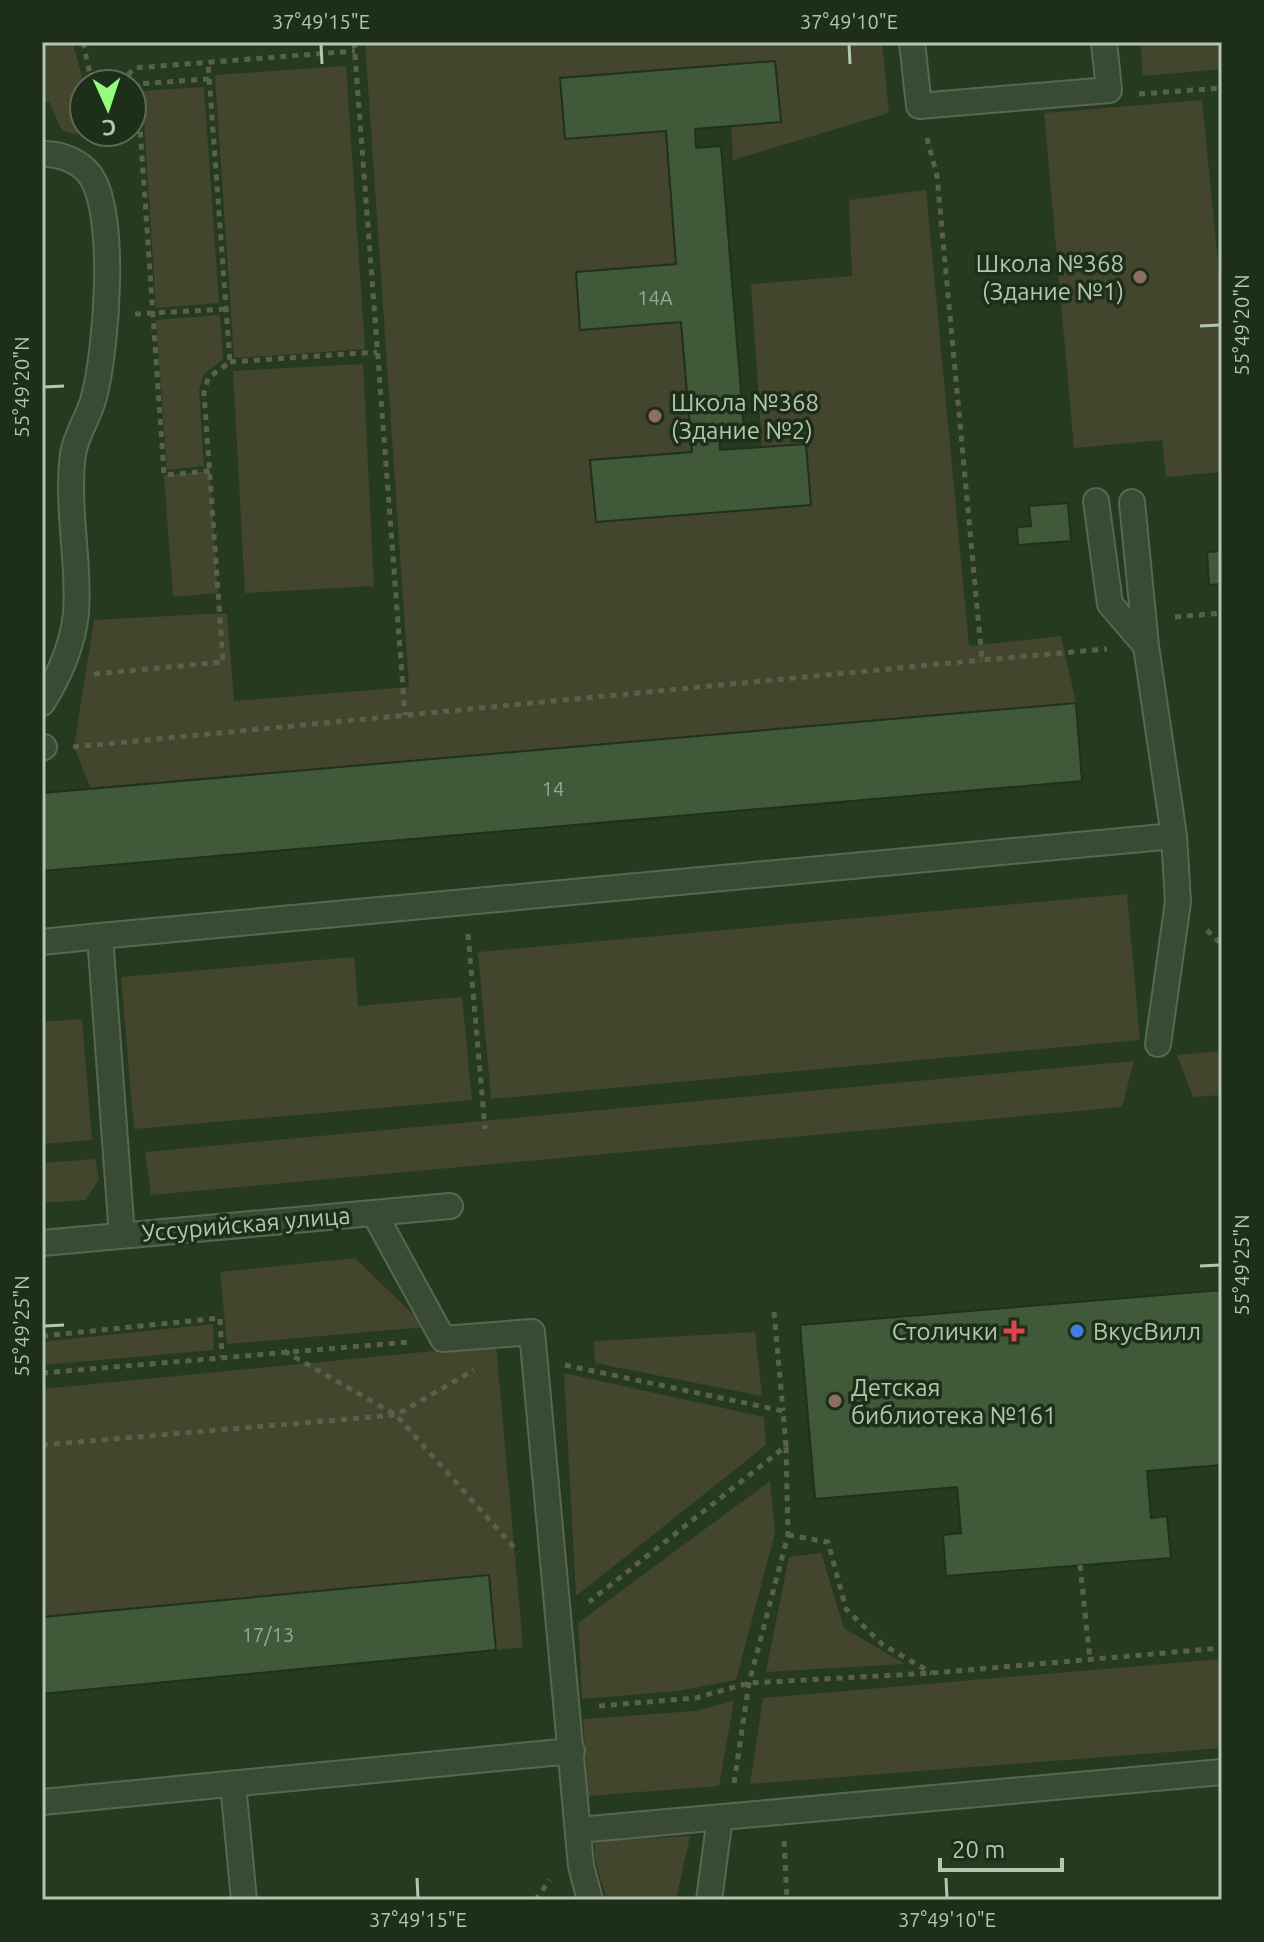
<svg xmlns="http://www.w3.org/2000/svg" width="1264" height="1942" font-family="Ubuntu,sans-serif">
	<style>
		.green { fill: #43452d }
		.building { fill: #405939; stroke: #20311b; stroke-width: 2 }
		.lines { fill: none; stroke-linecap: round; stroke-linejoin: round }
		.service-casing { stroke: #566852; stroke-width: 28 }
		.path { stroke: #596249; stroke-width: 5; stroke-dasharray: 6 6; stroke-linecap: butt }
		.service { stroke: #394b34; stroke-width: 24 }
		.ticks { fill: none; stroke: #b3c7af; stroke-width: 3 }
		.education-dot { fill: #8d6e63; stroke: #1e2f19; stroke-width: 3 }
		.health-dot { fill: #e0444e; stroke: #1e2f19; stroke-width: 3 }
		.shop-dot { fill: #3f7fe0; stroke: #1e2f19; stroke-width: 3 }
		.labels { text-anchor: middle; dominant-baseline: central; stroke-width: 7; stroke-linejoin: round; paint-order: stroke }
		.number-label { font-size: 20px; fill: #96ac92 }
		.poi-label { font-size: 24px; fill: #b3c7af; stroke: #1e2f19; text-anchor: start }
		.street-label { font-size: 24px; fill: #b3c7af; stroke: #1e2f19 }
		.neatline { fill: none; stroke: #b3c7af; stroke-width: 3 }
		.ticks-label { font-size: 20px; text-anchor: middle; fill: #b3c7af }
	</style>
	<rect width="100%" height="100%" fill="#263a20"/>
	<!-- green -->
	<path class="green" d="M 42,42 L 72,42 C 81,72 93,105 76,134 L 62,131 L 49,102 L 42,102 Z
		M 365,42 L 882,42 L 889,113 L 733,160 L 731,126 L 780,121 L 775,61 L 560,79 L 565,139 L 666,131 L 676,264 L 576,272 L 580,330 L 681,322 L 692,452 L 591,460 L 596,521 L 811,505 L 806,444 L 762,447 L 751,284 L 852,276 L 849,200 L 926,190 L 969,646 L 1061,636 L 1076,703 L 91,789 L 74,747 L 94,620 L 227,613 L 234,701 L 409,687 Z
		M 1140,42 L 1222,42 L 1222,69 L 1143,76 Z
		M 346,66 L 365,349 L 234,358 L 215,75 Z
		M 204,87 L 219,303 L 156,308 L 142,91 Z
		M 1202,100 L 1222,303 L 1222,472 L 1166,477 L 1162,440 L 1074,448 L 1044,113 Z
		M 220,315 L 223,359 L 204,374 L 199,391 L 204,466 L 167,470 L 156,320 Z
		M 363,364 L 374,586 L 245,593 L 233,371 Z
		M 210,471 L 218,593 L 173,597 L 164,475 Z
		M 1127,894 L 1140,1040 L 491,1099 L 478,952 Z
		M 354,957 L 358,1006 L 462,997 L 472,1100 L 134,1129 L 121,977 Z
		M 82,1019 L 92,1140 L 42,1144 L 42,1022 Z
		M 1222,1051 L 1222,1095 L 1193,1097 L 1177,1055 Z
		M 1134,1061 L 1122,1107 L 151,1195 L 145,1152 Z
		M 95,1159 L 99,1179 L 86,1200 L 42,1203 L 42,1163 Z
		M 355,1258 L 426,1327 L 227,1344 L 220,1272 Z
		M 213,1324 L 214,1350 L 42,1365 L 42,1342 Z
		M 755,1332 L 762,1396 L 595,1363 L 594,1341 Z
		M 496,1345 L 523,1647 L 496,1650 L 488,1575 L 42,1617 L 42,1389 Z
		M 564,1373 L 764,1417 L 766,1445 L 576,1596 Z
		M 770,1481 L 775,1533 L 736,1680 L 677,1691 L 582,1699 L 578,1623 Z
		M 821,1553 L 844,1628 L 905,1664 L 766,1672 L 789,1557 Z
		M 1222,1659 L 1222,1748 L 750,1784 L 763,1698 Z
		M 734,1701 L 719,1786 L 588,1796 L 583,1719 L 695,1711 Z
		M 690,1836 L 676,1900 L 607,1900 L 595,1860 L 595,1841 Z"/>
	<!-- building -->
	<path class="building" d="M 775,61 L 781,122 L 695,129 L 696,148 L 721,146 L 744,429 L 719,431 L 720,450 L 806,444 L 811,505 L 596,522 L 590,460 L 692,452 L 681,322 L 580,330 L 576,272 L 676,264 L 666,131 L 565,139 L 560,78 Z
		M 1068,503 L 1071,541 L 1018,545 L 1017,527 L 1031,526 L 1029,506 Z
		M 1222,551 L 1222,584 L 1209,585 L 1207,552 Z
		M 1076,703 L 1082,781 L 42,871 L 42,793 Z
		M 1222,1290 L 1222,1465 L 1147,1471 L 1151,1518 L 1167,1516 L 1171,1558 L 946,1576 L 943,1535 L 961,1533 L 957,1487 L 815,1499 L 800,1325 Z
		M 489,1575 L 496,1650 L 42,1694 L 42,1617 Z"/>
	<g class="lines">
		<!-- service casing -->
		<g class="service-casing">
			<path id="service" d="M 912,42 L 919,106 L 1109,90 L 1104,42
				M 42,154 C 59,153 80,161 90,175 C 118,214 106,352 94,397 C 89,417 76,434 73,454 C 66,507 80,563 76,613 C 73,644 59,677 42,703
				M 1096,501 L 1110,604 L 1146,646
				M 1132,502 L 1146,646 L 1174,836
				M 42,748 L 44,747
				M 100,936 L 1174,836 L 1178,902 L 1158,1044
				M 42,942 L 100,936 L 122,1236
				M 374,1213 L 443,1339 L 532,1332 L 581,1866 L 590,1900
				M 42,1243 L 450,1206
				M 233,1784 L 244,1900
				M 42,1802 L 572,1751
				M 578,1830 L 1222,1772
				M 709,1900 L 720,1817"/>
		</g>
		<!-- path -->
		<path class="path" d="M 83,42 L 92,84
			M 354,42 L 405,715
			M 209,79 L 137,84 L 164,475 L 210,471
			M 120,84 L 134,68 L 355,51
			M 1139,94 L 1222,88
			M 927,138 L 937,176 L 982,660 L 1107,649
			M 135,314 L 226,309
			M 230,362 L 377,352
			M 1175,617 L 1222,613
			M 94,674 L 223,662 L 204,393 L 208,378 L 230,362 L 208,63
			M 73,747 L 982,660
			M 1207,930 L 1222,945
			M 468,934 L 485,1129
			M 774,1312 L 783,1411
			M 42,1336 L 220,1318 L 222,1357
			M 284,1351 L 396,1415 L 518,1552
			M 565,1365 L 783,1411 L 786,1446 L 589,1602
			M 42,1373 L 410,1342
			M 42,1445 L 396,1415 L 474,1370
			M 788,1535 L 828,1542 L 846,1609 L 883,1645 L 932,1673
			M 1080,1565 L 1090,1660
			M 599,1706 L 696,1698 L 749,1683 L 933,1673 L 1222,1648
			M 734,1783 L 749,1683 L 788,1535 L 786,1447
			M 784,1841 L 787,1900
			M 535,1900 L 550,1880"/>
		<!-- service -->
		<use href="#service" class="service"/>
	</g>
	<!-- ticks -->
	<path class="ticks" d="M 321,44 L 322,64M 849,44 L 850,64M 1200,326 L 1220,325M 44,387 L 64,386M 1200,1266 L 1220,1265M 44,1326 L 64,1325M 417,1878 L 418,1898M 946,1878 L 947,1898"/>
	<!-- markers -->
	<g class="education-dot">
		<circle cx="1140" cy="277" r="8"/>
		<circle cx="655" cy="416" r="8"/>
		<circle cx="835" cy="1401" r="8"/>
	</g>
	<path class="health-dot" d="M1010 1319h8v8h8v8h-8v8h-8v-8h-8v-8h8z"/>
	<circle class="shop-dot" cx="1077" cy="1331" r="8"/>
	<g class="labels">
		<!-- number labels -->
		<g class="number-label">
			<text x="655" y="297">14А</text>
			<text x="553" y="788">14</text>
			<text x="268" y="1634">17/13</text>
		</g>
		<!-- poi labels -->
		<g class="poi-label">
			<text x="1124" y="263" text-anchor="end">Школа №368<tspan x="1124" dy="28">(Здание №1)</tspan></text>
			<text x="671" y="402">Школа №368<tspan x="671" dy="28">(Здание №2)</tspan></text>
			<text x="998" y="1331" text-anchor="end">Столички</text>
			<text x="1093" y="1331">ВкусВилл</text>
			<text x="851" y="1387">Детская<tspan x="851" dy="28">библиотека №161</tspan></text>
		</g>
		<!-- street labels -->
		<g class="street-label">
			<text transform="translate(246 1224) rotate(-5)">Уссурийская улица</text>
		</g>
	</g>
	<!-- border -->
	<rect width="1264" height="1942" fill="none" stroke="#1e2f19" stroke-width="88"/>
	<!-- north arrow -->
	<g transform="translate(108 108) rotate(177)"><circle r="38" fill="#1e2f19" stroke="#5a6c55" stroke-width="2"/>
	<path d="M0-6L14 30L0 20L-14 30Z" fill="#94fd7d"/>
	<text y="-12" font-size="22" font-weight="bold" text-anchor="middle" fill="#b3c7af">С</text>
	</g>
	<!-- scale -->
	<path d="M940 1858v12h122v-12" fill="none" stroke="#b3c7af" stroke-width="4"/>
	<text x="952" y="1858" font-size="24" fill="#b3c7af" stroke="#1e2f19" stroke-width="6" paint-order="stroke">20 m</text>
	<rect x="44" y="44" width="1176" height="1854" class="neatline"/>
	<g class="ticks-label">
		<text x="321" y="29">37°49'15"E</text>
		<text x="849" y="29">37°49'10"E</text>
		<text transform="translate(1242 325) rotate(-90)" y="7">55°49'20"N</text>
		<text transform="translate(22 387) rotate(-90)" y="7">55°49'20"N</text>
		<text transform="translate(1242 1265) rotate(-90)" y="7">55°49'25"N</text>
		<text transform="translate(22 1326) rotate(-90)" y="7">55°49'25"N</text>
		<text x="418" y="1927">37°49'15"E</text>
		<text x="947" y="1927">37°49'10"E</text>
	</g>
</svg>
